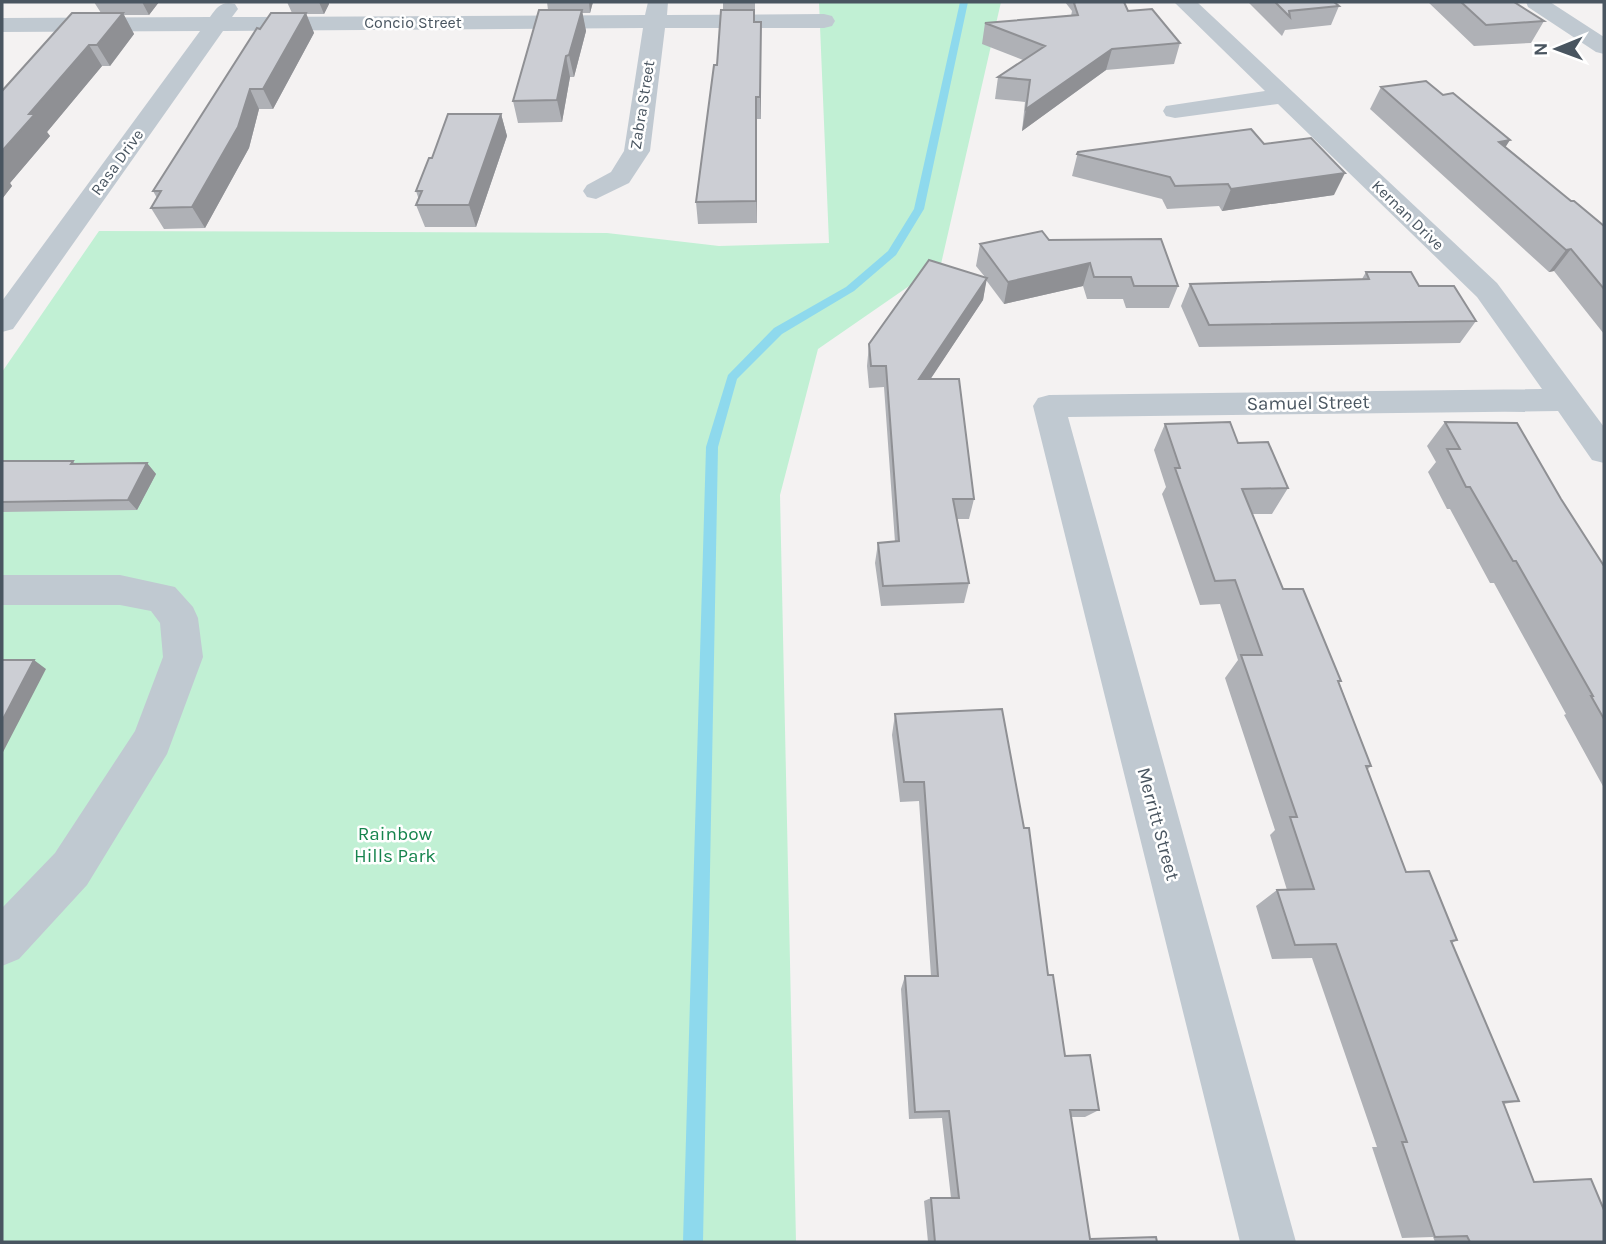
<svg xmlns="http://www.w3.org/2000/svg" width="1606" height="1244" font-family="Karla,sans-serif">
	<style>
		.green { fill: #c1f0d4 }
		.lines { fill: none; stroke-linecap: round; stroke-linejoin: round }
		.stream { fill: #8ed9ed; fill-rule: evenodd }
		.minor { fill: #c0c9d1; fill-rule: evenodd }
		.wall { fill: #afb1b6 }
		.shaded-wall { fill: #8f9094 }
		.building { fill: #ccced4; stroke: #8f9094; stroke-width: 2 }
		.labels { text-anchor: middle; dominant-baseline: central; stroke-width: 5; stroke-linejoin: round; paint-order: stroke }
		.far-street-label { font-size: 16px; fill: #495560; stroke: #fff }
		.street-label { font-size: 19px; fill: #495560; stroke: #fff }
		.park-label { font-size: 19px; fill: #17844e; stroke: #fff }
	</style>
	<rect width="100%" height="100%" fill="#f4f2f2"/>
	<!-- green -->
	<path class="green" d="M 819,2 L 1001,2 L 941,264 L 818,349 L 780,495 L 796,1242 L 2,1242 L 2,372 L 99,231 L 607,233 L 719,246 L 829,243 Z"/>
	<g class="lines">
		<!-- stream -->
		<path class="stream" d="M 960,2 L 968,2 L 924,209 L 896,255 L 854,291 L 782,334 L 737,379 L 718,447 L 703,1242 L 683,1242 L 706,447 L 728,375 L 774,328 L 846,287 L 888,251 L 914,209 Z"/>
		<!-- minor -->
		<path class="minor" d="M 648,2 L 668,2 L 667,15 L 824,14 L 832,16 L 835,21 L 832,26 L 824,28 L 665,28 L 650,151 L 629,183 L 596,199 L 587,197 L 583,191 L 587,185 L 611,172 L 624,151 L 643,28 L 223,31 L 13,329 L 2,332 L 2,301 L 200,31 L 2,32 L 2,18 L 210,17 C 217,7 221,1 235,4 L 238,9 L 232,17 L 645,15 Z
			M 1174,2 L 1197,2 L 1497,283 L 1604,427 L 1604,463 L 1592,460 L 1558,411 L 1068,417 L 1296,1242 L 1240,1242 L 1033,406 L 1038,398 L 1049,395 L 1542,389 L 1477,297 L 1278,104 L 1175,118 L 1166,116 L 1163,111 L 1166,106 L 1265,91 Z
			M 1526,2 L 1550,2 L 1604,37 L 1604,54 L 1596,52 L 1528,7 Z
			M 2,575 L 120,575 L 175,587 L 193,607 L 198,618 L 203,657 L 167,754 L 87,885 L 19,959 L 2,966 L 2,908 L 55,853 L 135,731 L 163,657 L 160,623 L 151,611 L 120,605 L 2,605 Z"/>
	</g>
	<!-- wall -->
	<path class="wall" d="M 94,2 L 159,2 L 149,15 L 124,15 L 134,34 L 110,66 L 102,66 L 47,132 L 50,136 L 10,183 L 12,186 L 2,199 L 2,91 L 101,13 Z
		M 287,2 L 341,2 L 329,2 L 329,4 L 324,14 L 306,14 L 314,33 L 273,109 L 259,109 L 249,148 L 205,228 L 164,229 L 151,208 L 157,198 L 153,191 L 260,29 L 292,13 Z
		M 547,2 L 593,2 L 590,13 L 582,13 L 586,31 L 574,77 L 570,77 L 562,122 L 518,123 L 513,101 L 548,10 Z
		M 720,2 L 755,2 L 755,22 L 761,22 L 761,119 L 756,119 L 757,223 L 698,224 L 696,202 L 717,65 L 723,10 L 723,3 L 720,3 Z
		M 1065,2 L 1124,2 L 1128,11 L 1180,43 L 1174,64 L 1106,70 L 1022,131 L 1025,102 L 995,99 L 998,77 L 1023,60 L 982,44 L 985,23 L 1071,16 L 1072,11 Z
		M 1248,2 L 1334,2 L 1339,6 L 1331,25 L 1285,30 L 1282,36 Z
		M 1428,2 L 1514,2 L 1544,21 L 1531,43 L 1474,46 Z
		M 1381,87 L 1506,147 L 1571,201 L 1604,226 L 1604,334 L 1554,271 L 1549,272 L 1370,109 Z
		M 501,114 L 507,136 L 476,227 L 425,227 L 416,205 L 419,200 L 416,191 L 432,158 Z
		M 1264,144 L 1334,195 L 1222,211 L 1219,206 L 1167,209 L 1162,199 L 1072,176 L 1078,152 Z
		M 1049,240 L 1178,286 L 1169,308 L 1126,308 L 1123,299 L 1087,299 L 1083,286 L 1004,304 L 986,280 L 983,300 L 930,379 L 974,499 L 969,519 L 957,519 L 969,583 L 964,603 L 881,606 L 875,563 L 878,543 L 895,542 L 884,387 L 869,388 L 867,366 L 869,344 L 985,277 L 976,266 L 980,244 Z
		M 1366,272 L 1419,286 L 1476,321 L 1460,343 L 1199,347 L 1181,306 L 1190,284 L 1362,279 Z
		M 1445,422 L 1561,499 L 1604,566 L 1604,788 L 1564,715 L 1566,714 L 1494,583 L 1490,583 L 1450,509 L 1447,509 L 1428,472 L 1436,462 L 1427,446 Z
		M 1165,424 L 1238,443 L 1288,488 L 1272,514 L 1252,514 L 1283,589 L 1341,681 L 1339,682 L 1371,766 L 1367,770 L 1406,872 L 1457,940 L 1452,943 L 1519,1101 L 1504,1104 L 1534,1182 L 1604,1242 L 1435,1242 L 1433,1237 L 1402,1238 L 1372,1147 L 1377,1147 L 1312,958 L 1272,959 L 1256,906 L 1277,890 L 1287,890 L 1270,835 L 1275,830 L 1225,678 L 1238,660 L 1220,604 L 1200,605 L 1162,494 L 1166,487 L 1154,450 Z
		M 2,461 L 73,461 L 75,464 L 147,463 L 156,474 L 137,510 L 2,512 Z
		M 895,714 L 1048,975 L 1065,1056 L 1099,1110 L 1085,1117 L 1071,1117 L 1090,1239 L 1157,1242 L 928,1242 L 924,1201 L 931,1198 L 951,1198 L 942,1118 L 909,1119 L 901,989 L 905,976 L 931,976 L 919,801 L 900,802 L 892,735 Z"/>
	<!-- shaded-wall -->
	<path class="shaded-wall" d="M 142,2 L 159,2 L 149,15 Z
		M 319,2 L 329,2 L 329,4 L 324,14 Z
		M 589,2 L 593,2 L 590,13 Z
		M 582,10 L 586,31 L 574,77 L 569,55 Z
		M 123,13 L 134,34 L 110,66 L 97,45 Z
		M 306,13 L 314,33 L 273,109 L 263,89 Z
		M 761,22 L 761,119 L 760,97 Z
		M 89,45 L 102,66 L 47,132 L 50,136 L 10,183 L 12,186 L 2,199 L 2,151 L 29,114 Z
		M 1112,49 L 1106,70 L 1022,131 L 1026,109 Z
		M 566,56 L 570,77 L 562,122 L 557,100 Z
		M 250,89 L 259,109 L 249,148 L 205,228 L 192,207 Z
		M 756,97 L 756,119 L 757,223 L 756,201 Z
		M 501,114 L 507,136 L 476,227 L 469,205 Z
		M 1510,140 L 1496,162 L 1499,142 Z
		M 1345,173 L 1334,195 L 1222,211 L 1231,189 Z
		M 1571,249 L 1554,271 L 1549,272 L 1566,250 Z
		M 1090,263 L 1083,286 L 1004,304 L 1008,282 Z
		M 987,278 L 983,300 L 916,401 L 919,379 Z
		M 147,463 L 156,474 L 137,510 L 128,500 Z
		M 34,660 L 46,669 L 2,754 L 2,721 Z"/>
	<!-- building -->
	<path class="building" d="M 1076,2 L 1124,2 L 1128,11 L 1152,9 L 1180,43 L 1112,49 L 1026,109 L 1030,80 L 998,77 L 1045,46 L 985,23 L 1078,15 L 1074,3 Z
		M 1275,2 L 1334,2 L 1339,6 L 1289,11 L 1290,17 Z
		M 1461,2 L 1514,2 L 1544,21 L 1486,25 Z
		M 539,10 L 582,10 L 569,55 L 566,56 L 557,100 L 513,101 Z
		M 721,10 L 754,10 L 754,22 L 761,22 L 760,97 L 756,97 L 756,201 L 696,202 L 714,65 L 717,65 Z
		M 72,13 L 123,13 L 97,45 L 89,45 L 29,114 L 35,114 L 2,151 L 2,91 Z
		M 271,13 L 306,13 L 263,89 L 250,89 L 238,127 L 192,207 L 151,208 L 161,191 L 153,191 L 257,28 L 260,29 Z
		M 1426,81 L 1443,95 L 1453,93 L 1510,140 L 1499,142 L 1571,201 L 1574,201 L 1604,226 L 1604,289 L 1571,249 L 1566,250 L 1381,87 Z
		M 448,114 L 501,114 L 469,205 L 416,205 L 422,191 L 416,191 L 429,158 L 432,158 Z
		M 1251,129 L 1264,144 L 1311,138 L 1345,173 L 1231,189 L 1228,184 L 1175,186 L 1170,177 L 1077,154 L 1078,152 Z
		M 1042,231 L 1049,240 L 1161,239 L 1178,286 L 1134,286 L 1131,277 L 1094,277 L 1090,263 L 1008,282 L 980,244 Z
		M 929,260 L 987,278 L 919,379 L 959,379 L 974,499 L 953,499 L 969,583 L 883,586 L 878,543 L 899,541 L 886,366 L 871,366 L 869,344 Z
		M 1366,272 L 1411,272 L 1419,286 L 1454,286 L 1476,321 L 1209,325 L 1190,284 L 1369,279 Z
		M 1230,422 L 1238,443 L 1268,442 L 1288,488 L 1242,489 L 1283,589 L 1303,589 L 1341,681 L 1338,681 L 1371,766 L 1366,766 L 1406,872 L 1429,871 L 1457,940 L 1451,941 L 1519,1101 L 1503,1102 L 1534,1182 L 1591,1179 L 1604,1210 L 1604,1242 L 1470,1242 L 1467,1236 L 1435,1237 L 1402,1142 L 1407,1142 L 1336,944 L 1295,945 L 1277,890 L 1314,889 L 1290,817 L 1297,817 L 1241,655 L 1262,655 L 1235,580 L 1215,581 L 1175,468 L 1180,468 L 1165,424 Z
		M 1445,422 L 1517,423 L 1561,499 L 1604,566 L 1604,719 L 1591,696 L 1593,696 L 1516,561 L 1513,561 L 1470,487 L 1466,487 L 1447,449 L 1460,449 Z
		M 2,461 L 73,461 L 71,464 L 147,463 L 128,500 L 2,502 Z
		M 2,660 L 34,660 L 2,721 Z
		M 1002,709 L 1024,828 L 1029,828 L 1048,975 L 1053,975 L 1065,1056 L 1090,1055 L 1099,1110 L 1070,1110 L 1090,1239 L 1156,1237 L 1157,1242 L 935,1242 L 931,1198 L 959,1198 L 949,1111 L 915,1112 L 905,976 L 938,976 L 924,782 L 904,782 L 895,714 Z"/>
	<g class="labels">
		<!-- far-street labels -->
		<g class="far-street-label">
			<text x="413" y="22">Concio Street</text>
			<text transform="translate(642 105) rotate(-81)">Zabra Street</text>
			<text transform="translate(117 162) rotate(-54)">Rasa Drive</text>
			<text transform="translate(1408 215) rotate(44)">Kernan Drive</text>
		</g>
		<!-- street labels -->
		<g class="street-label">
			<text transform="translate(1308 403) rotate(-1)">Samuel Street</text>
			<text transform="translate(1158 824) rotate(75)">Merritt Street</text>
		</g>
		<!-- park labels -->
		<g class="park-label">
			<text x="395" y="834">Rainbow<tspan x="395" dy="22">Hills Park</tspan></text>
		</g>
	</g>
	<!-- border -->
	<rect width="1606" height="1244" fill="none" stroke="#495560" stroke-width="7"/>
	<!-- north arrow -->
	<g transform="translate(1557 49) rotate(269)" stroke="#ffffff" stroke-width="5" paint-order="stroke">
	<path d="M0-5L12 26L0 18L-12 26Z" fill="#495560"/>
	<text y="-10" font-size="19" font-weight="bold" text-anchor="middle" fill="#495560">N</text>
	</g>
</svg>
